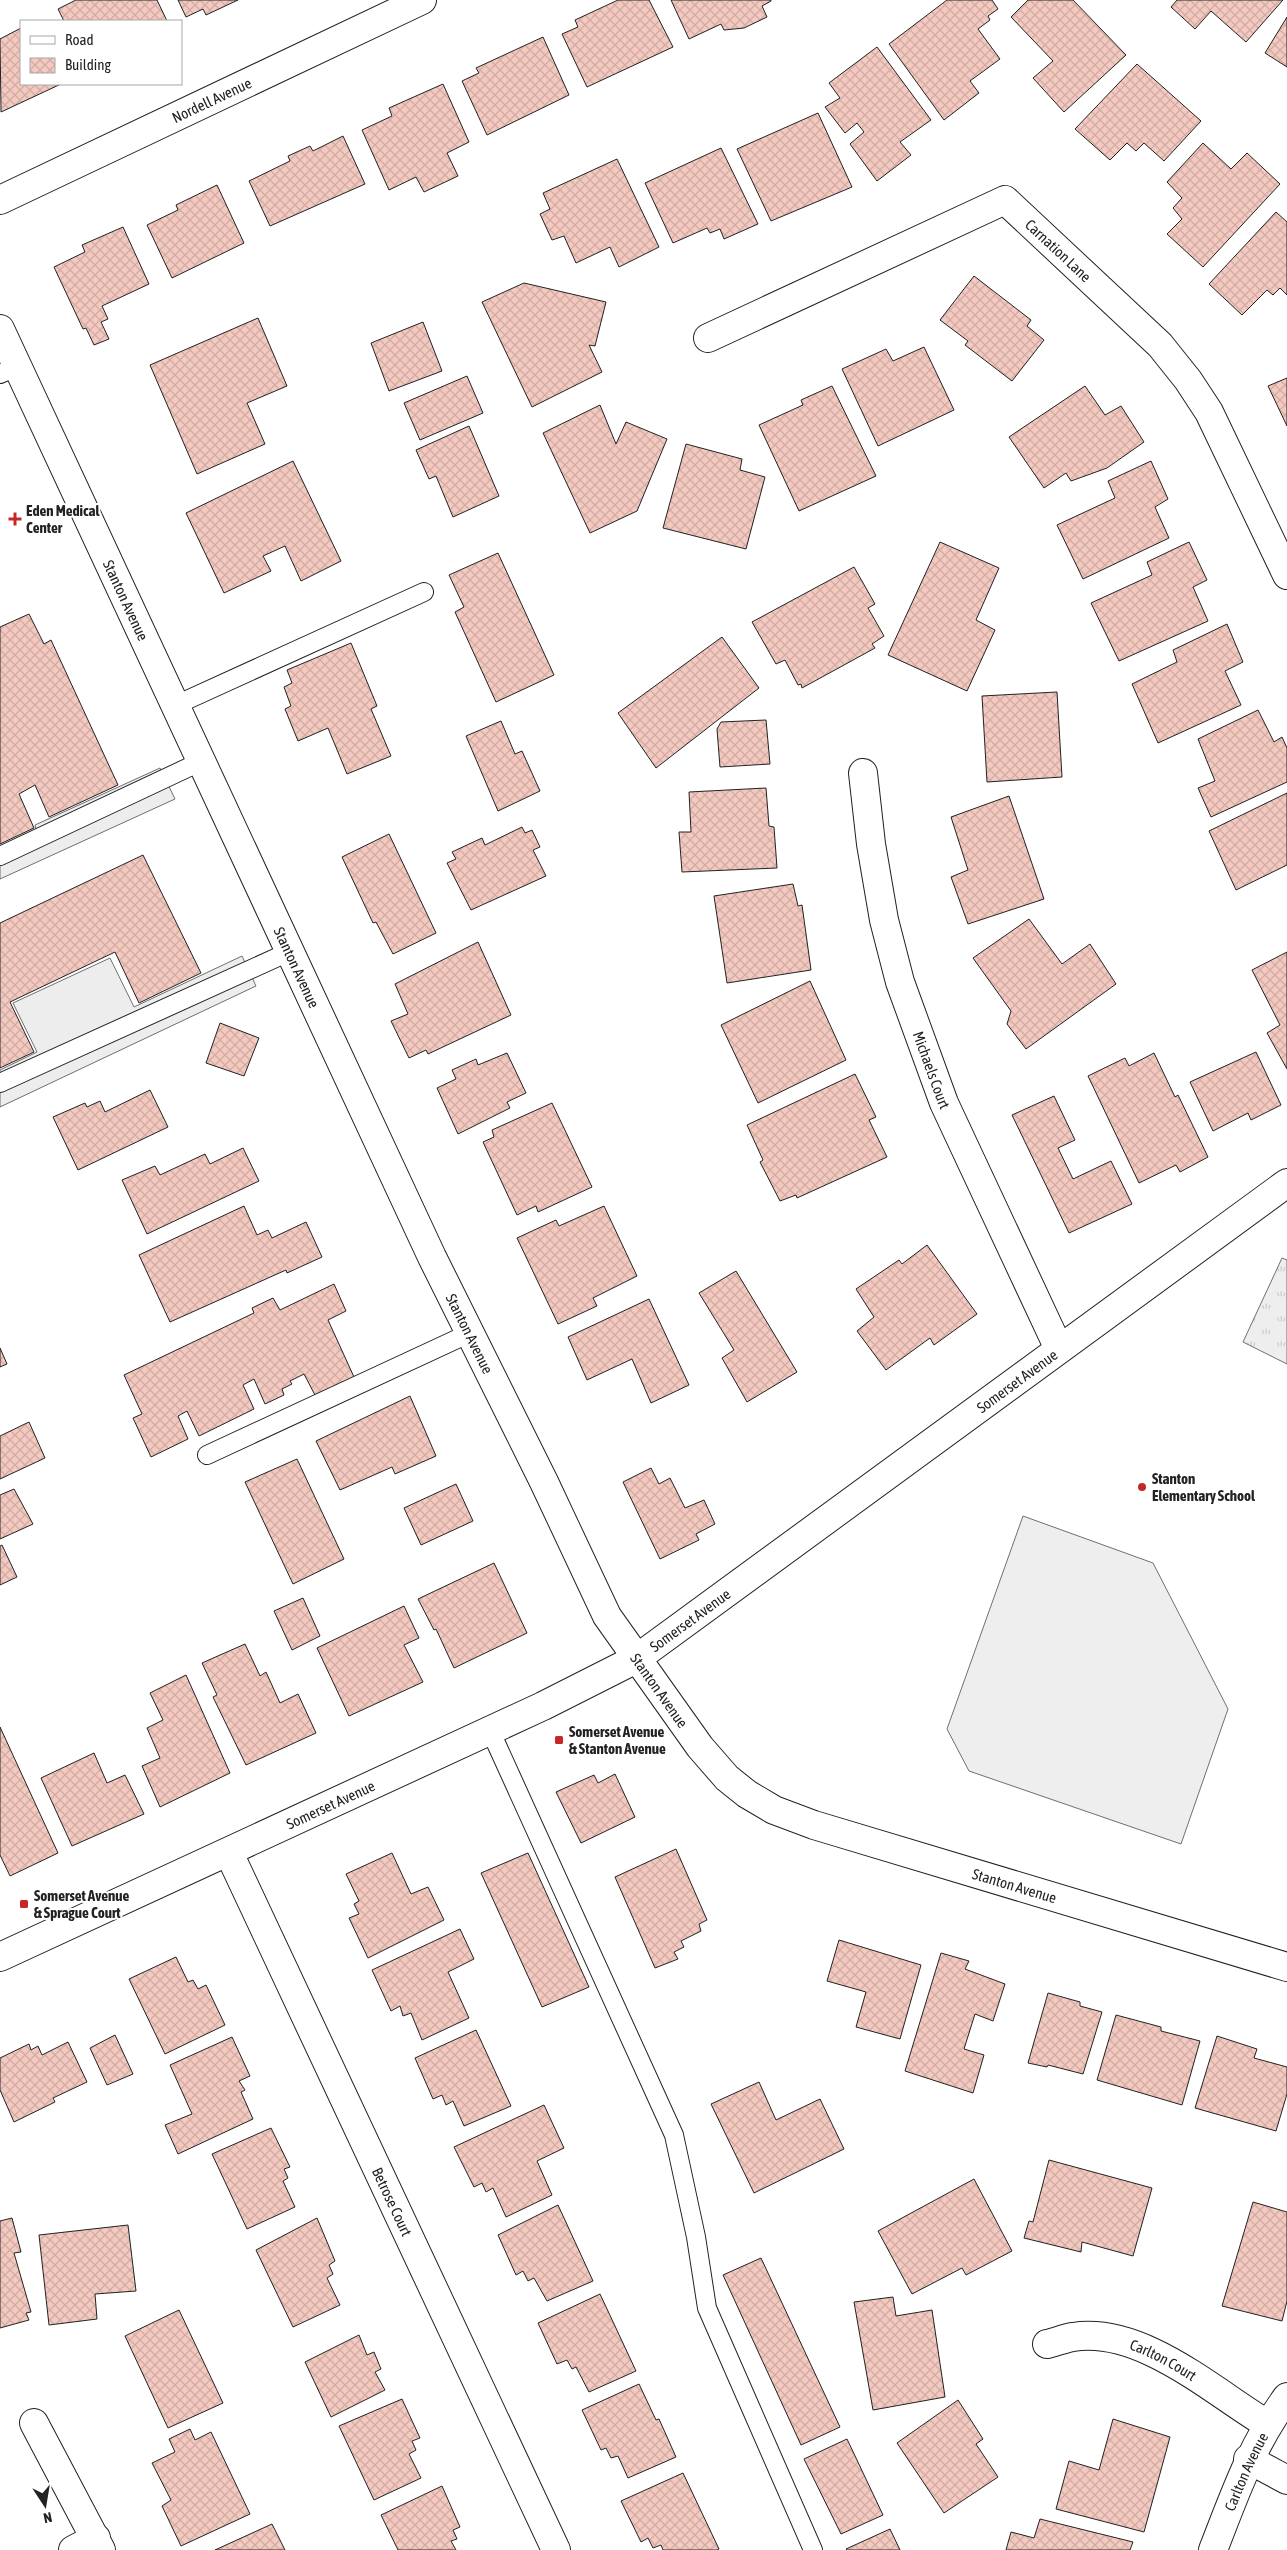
<svg xmlns="http://www.w3.org/2000/svg" width="1287" height="2550" font-family="'Asap Condensed',sans-serif">
	<style>
		.grass { fill: url(#grass-tufts); stroke: #6f6f6f }
		.pitch { fill: #eee; stroke: #6f6f6f }
		.parking { fill: #ededed; stroke: #6f6f6f }
		.building { fill: url(#building-cross-hatch); stroke: #222 }
		.lines { fill: none; stroke-linecap: round; stroke-linejoin: round }
		.lane-casing { stroke: #222; stroke-width: 20 }
		.street-casing { stroke: #222; stroke-width: 30 }
		.secondary-casing { stroke: #222; stroke-width: 30 }
		.lane { stroke: #fff; stroke-width: 18 }
		.street { stroke: #fff; stroke-width: 28 }
		.secondary { stroke: #fff; stroke-width: 28 }
		.poi-dot { fill: #c62828; stroke: #fff; stroke-width: 2 }
		.labels { text-anchor: middle; dominant-baseline: central; stroke-width: 4; stroke-linejoin: round; paint-order: stroke }
		.street-label { font-size: 15px; fill: #222; stroke: #fff }
		.poi-label { font-size: 15px; font-weight: bold; fill: #222; stroke: #fff; text-anchor: start }
	</style>
	<defs>
		<pattern id="grass-tufts" width="24" height="20" patternUnits="userSpaceOnUse" patternTransform="scale(1.25)"><rect width="24" height="20" fill="#eee"/><path d="M3 7l-1-3M5 7V3M7 7l1-3M15 17l-1-3M17 17v-4M19 17l1-3" fill="none" stroke="#ccc"/></pattern>
		<pattern id="building-cross-hatch" width="8" height="8" patternUnits="userSpaceOnUse" patternTransform="scale(1.25)"><rect width="8" height="8" fill="#f3c9c0"/><path d="M0 0l8 8M0 8l8-8" fill="none" stroke="#d0aca5"/></pattern>
	</defs>
	<rect width="100%" height="100%" fill="#fff"/>
	<!-- grass -->
	<path class="grass" d="M 1282,1258 L 1287,1260 L 1287,1364 L 1243,1342 Z"/>
	<!-- pitch -->
	<path class="pitch" d="M 1023,1516 L 1153,1563 L 1228,1709 L 1181,1844 L 969,1771 L 947,1729 Z"/>
	<!-- parking -->
	<path class="parking" d="M 160,768 L 175,799 L 0,879 L 0,846 L 36,829 L 35,825 Z
		M 242,956 L 256,986 L 0,1107 L 0,1070 L 37,1052 L 13,1003 L 110,958 L 134,1007 Z"/>
	<!-- building -->
	<path class="building" d="M 76,0 L 157,0 L 167,21 L 64,21 L 58,9 Z
		M 178,0 L 238,0 L 206,15 L 203,9 L 186,17 Z
		M 618,0 L 649,0 L 673,47 L 587,87 L 562,34 L 578,27 L 575,20 Z
		M 671,0 L 771,0 L 771,1 L 762,6 L 767,17 L 744,28 L 724,30 L 721,24 L 689,39 Z
		M 947,0 L 992,0 L 998,9 L 988,16 L 990,20 L 978,29 L 1000,59 L 970,81 L 979,93 L 944,120 L 889,44 Z
		M 1028,0 L 1073,0 L 1126,55 L 1064,112 L 1033,78 L 1053,61 L 1011,17 Z
		M 1177,0 L 1283,0 L 1246,42 L 1211,11 L 1195,29 L 1171,7 Z
		M 1287,17 L 1287,67 L 1265,53 Z
		M 21,28 L 21,84 L 61,84 L 1,112 L 0,39 Z
		M 543,37 L 569,95 L 487,135 L 462,81 L 479,73 L 476,68 Z
		M 877,47 L 931,120 L 900,142 L 911,155 L 877,181 L 850,144 L 864,132 L 857,123 L 845,133 L 825,107 L 840,98 L 829,83 Z
		M 1137,64 L 1201,121 L 1164,161 L 1144,143 L 1136,151 L 1127,143 L 1110,160 L 1075,129 Z
		M 443,84 L 469,142 L 447,153 L 458,176 L 424,192 L 416,177 L 389,190 L 362,130 L 392,116 L 389,108 Z
		M 818,113 L 852,187 L 771,221 L 737,149 Z
		M 343,136 L 365,184 L 270,226 L 249,181 L 290,161 L 288,156 L 310,146 L 313,151 Z
		M 1203,143 L 1231,169 L 1247,153 L 1280,184 L 1203,267 L 1167,234 L 1182,219 L 1173,208 L 1182,198 L 1167,182 Z
		M 721,148 L 758,224 L 724,239 L 720,229 L 710,233 L 707,228 L 673,243 L 645,183 Z
		M 617,159 L 659,247 L 619,267 L 610,247 L 576,263 L 564,236 L 552,240 L 540,214 L 550,209 L 543,193 Z
		M 217,185 L 244,243 L 172,278 L 147,225 L 178,210 L 176,205 Z
		M 1276,212 L 1287,222 L 1287,295 L 1280,288 L 1273,295 L 1267,290 L 1242,315 L 1209,284 Z
		M 123,227 L 149,284 L 102,306 L 108,319 L 101,322 L 109,339 L 94,345 L 86,328 L 83,329 L 54,267 L 85,252 L 82,245 Z
		M 974,276 L 1031,320 L 1027,326 L 1044,340 L 1012,381 L 965,345 L 968,341 L 940,320 Z
		M 524,283 L 606,302 L 595,346 L 589,345 L 602,372 L 532,407 L 482,302 Z
		M 258,318 L 287,386 L 247,403 L 265,444 L 197,474 L 150,365 Z
		M 423,322 L 442,371 L 389,391 L 371,343 Z
		M 924,347 L 954,410 L 878,446 L 842,369 L 886,349 L 893,361 Z
		M 467,376 L 483,413 L 420,440 L 404,403 Z
		M 1287,378 L 1287,426 L 1268,386 Z
		M 832,386 L 876,476 L 799,511 L 759,425 L 803,405 L 801,400 Z
		M 1085,386 L 1105,415 L 1121,406 L 1144,442 L 1107,468 L 1071,481 L 1066,473 L 1044,488 L 1009,437 Z
		M 600,405 L 616,444 L 626,422 L 667,439 L 637,511 L 590,533 L 543,433 Z
		M 469,426 L 499,496 L 453,517 L 436,476 L 429,479 L 416,450 Z
		M 686,444 L 742,459 L 740,470 L 765,477 L 746,549 L 663,528 Z
		M 293,461 L 341,561 L 301,581 L 285,546 L 263,556 L 271,571 L 224,593 L 186,513 Z
		M 1151,461 L 1168,499 L 1155,507 L 1169,538 L 1083,579 L 1057,525 L 1115,498 L 1108,481 Z
		M 940,542 L 999,568 L 976,620 L 995,630 L 967,691 L 888,655 Z
		M 1189,542 L 1207,580 L 1193,587 L 1208,621 L 1119,661 L 1091,603 L 1152,575 L 1147,562 Z
		M 498,553 L 554,675 L 496,702 L 455,612 L 464,607 L 449,575 Z
		M 854,567 L 875,604 L 868,608 L 884,636 L 872,644 L 875,648 L 802,688 L 801,684 L 798,685 L 785,660 L 776,664 L 752,622 Z
		M 29,614 L 44,644 L 51,640 L 118,785 L 49,817 L 35,785 L 19,794 L 34,828 L 0,844 L 0,627 Z
		M 1227,624 L 1243,662 L 1225,671 L 1241,705 L 1158,743 L 1132,684 L 1177,662 L 1173,650 Z
		M 722,637 L 759,688 L 656,768 L 618,713 Z
		M 351,643 L 377,706 L 371,709 L 391,756 L 347,774 L 328,728 L 298,741 L 285,709 L 291,706 L 284,687 L 292,683 L 287,670 Z
		M 1057,692 L 1062,777 L 987,782 L 982,696 Z
		M 1258,710 L 1274,742 L 1282,737 L 1287,748 L 1287,782 L 1211,817 L 1198,788 L 1215,781 L 1198,739 Z
		M 766,720 L 770,764 L 720,767 L 717,729 L 721,722 Z
		M 501,721 L 515,754 L 522,751 L 540,791 L 498,811 L 466,736 Z
		M 766,788 L 769,826 L 774,827 L 777,868 L 682,872 L 679,832 L 691,832 L 689,792 Z
		M 1287,793 L 1287,865 L 1236,890 L 1209,831 Z
		M 1009,796 L 1044,899 L 968,924 L 951,877 L 968,870 L 951,817 Z
		M 522,827 L 525,833 L 532,830 L 540,847 L 533,850 L 546,876 L 471,910 L 447,863 L 456,859 L 452,852 L 482,838 L 485,845 Z
		M 389,834 L 436,933 L 393,954 L 376,922 L 373,923 L 342,857 Z
		M 143,855 L 201,973 L 139,1003 L 115,952 L 10,1002 L 34,1052 L 0,1068 L 0,923 Z
		M 793,884 L 798,906 L 802,905 L 811,970 L 727,983 L 714,896 Z
		M 1029,919 L 1062,964 L 1090,944 L 1116,984 L 1026,1049 L 1007,1024 L 1011,1011 L 973,958 Z
		M 478,942 L 511,1015 L 428,1054 L 426,1050 L 409,1058 L 391,1021 L 408,1014 L 395,984 Z
		M 1287,952 L 1287,1069 L 1267,1033 L 1280,1025 L 1252,970 Z
		M 810,981 L 846,1060 L 758,1103 L 721,1025 Z
		M 220,1023 L 259,1038 L 244,1076 L 206,1063 Z
		M 1256,1052 L 1281,1105 L 1251,1120 L 1248,1113 L 1213,1131 L 1190,1082 Z
		M 507,1053 L 526,1093 L 507,1102 L 510,1108 L 458,1134 L 437,1088 L 456,1079 L 452,1070 L 476,1059 L 478,1065 Z
		M 1154,1053 L 1175,1097 L 1178,1095 L 1208,1157 L 1180,1172 L 1176,1165 L 1139,1183 L 1088,1076 L 1125,1058 L 1129,1066 Z
		M 855,1074 L 876,1117 L 869,1120 L 887,1157 L 797,1198 L 796,1195 L 780,1201 L 760,1162 L 763,1160 L 747,1125 Z
		M 150,1090 L 168,1127 L 78,1170 L 53,1117 L 85,1103 L 87,1107 L 100,1101 L 105,1112 Z
		M 1054,1096 L 1075,1140 L 1058,1148 L 1073,1179 L 1111,1161 L 1132,1204 L 1069,1233 L 1012,1115 Z
		M 552,1103 L 592,1187 L 538,1212 L 536,1206 L 517,1215 L 483,1142 L 494,1137 L 492,1130 Z
		M 243,1148 L 259,1181 L 147,1234 L 122,1180 L 155,1166 L 160,1175 L 205,1154 L 210,1164 Z
		M 244,1206 L 257,1235 L 268,1230 L 272,1238 L 306,1222 L 322,1257 L 287,1273 L 286,1270 L 170,1322 L 139,1255 Z
		M 604,1206 L 637,1276 L 593,1298 L 597,1306 L 558,1324 L 517,1238 L 556,1220 L 559,1226 Z
		M 927,1245 L 977,1314 L 934,1345 L 930,1338 L 886,1370 L 857,1331 L 874,1317 L 856,1289 L 899,1260 L 902,1264 Z
		M 736,1271 L 797,1372 L 747,1402 L 722,1358 L 734,1350 L 699,1293 Z
		M 334,1284 L 346,1311 L 328,1320 L 354,1377 L 316,1397 L 304,1374 L 290,1381 L 292,1384 L 282,1389 L 284,1395 L 265,1404 L 254,1379 L 243,1385 L 254,1409 L 199,1436 L 187,1411 L 178,1416 L 188,1439 L 151,1457 L 133,1418 L 142,1414 L 124,1375 L 254,1313 L 252,1308 L 273,1298 L 280,1310 Z
		M 649,1299 L 689,1385 L 651,1403 L 632,1359 L 587,1380 L 568,1337 Z
		M 0,1348 L 7,1364 L 0,1367 Z
		M 410,1396 L 436,1456 L 395,1474 L 392,1467 L 340,1490 L 316,1441 Z
		M 29,1422 L 45,1458 L 0,1479 L 0,1436 Z
		M 297,1459 L 344,1559 L 293,1584 L 245,1482 Z
		M 651,1468 L 659,1484 L 670,1478 L 685,1508 L 704,1500 L 715,1524 L 696,1534 L 699,1540 L 660,1559 L 623,1482 Z
		M 456,1484 L 473,1521 L 421,1545 L 404,1508 Z
		M 14,1489 L 33,1524 L 0,1539 L 0,1495 Z
		M 2,1545 L 17,1577 L 0,1585 L 0,1546 Z
		M 494,1563 L 527,1633 L 454,1668 L 436,1629 L 434,1630 L 418,1599 Z
		M 303,1598 L 320,1636 L 292,1650 L 274,1611 Z
		M 404,1606 L 419,1638 L 404,1645 L 423,1682 L 349,1716 L 317,1648 Z
		M 245,1644 L 260,1676 L 266,1672 L 280,1703 L 298,1694 L 316,1733 L 246,1765 L 213,1697 L 217,1695 L 202,1663 Z
		M 186,1675 L 230,1773 L 160,1807 L 142,1766 L 160,1758 L 147,1728 L 163,1720 L 150,1693 Z
		M 0,1727 L 58,1853 L 10,1876 L 0,1855 Z
		M 94,1753 L 107,1783 L 125,1775 L 144,1814 L 72,1846 L 41,1778 Z
		M 615,1774 L 635,1817 L 581,1843 L 556,1792 L 594,1775 L 598,1783 Z
		M 676,1849 L 707,1920 L 699,1924 L 701,1931 L 681,1941 L 684,1947 L 674,1952 L 678,1959 L 655,1968 L 615,1877 Z
		M 392,1853 L 411,1894 L 428,1887 L 444,1920 L 368,1958 L 349,1918 L 359,1914 L 354,1904 L 359,1901 L 346,1874 Z
		M 528,1853 L 589,1987 L 542,2007 L 481,1873 Z
		M 460,1929 L 474,1959 L 448,1972 L 469,2018 L 422,2040 L 411,2013 L 403,2016 L 400,2006 L 391,2011 L 372,1970 Z
		M 839,1940 L 921,1965 L 900,2039 L 856,2027 L 866,1992 L 827,1981 Z
		M 941,1953 L 969,1961 L 965,1969 L 1005,1984 L 993,2021 L 975,2014 L 964,2049 L 984,2055 L 973,2093 L 905,2071 Z
		M 176,1957 L 188,1982 L 193,1980 L 198,1989 L 206,1985 L 225,2025 L 165,2054 L 129,1979 Z
		M 1048,1993 L 1080,2002 L 1080,2006 L 1102,2012 L 1083,2074 L 1048,2065 L 1047,2067 L 1028,2063 Z
		M 1116,2015 L 1161,2027 L 1161,2031 L 1200,2041 L 1182,2105 L 1097,2080 Z
		M 476,2030 L 511,2106 L 464,2126 L 453,2101 L 446,2105 L 442,2095 L 433,2099 L 415,2058 Z
		M 115,2035 L 133,2074 L 107,2085 L 90,2048 Z
		M 1217,2036 L 1257,2049 L 1254,2058 L 1287,2067 L 1287,2094 L 1276,2131 L 1195,2108 Z
		M 232,2037 L 250,2076 L 239,2081 L 245,2090 L 241,2092 L 253,2119 L 178,2154 L 165,2125 L 192,2114 L 170,2065 Z
		M 68,2042 L 87,2082 L 53,2098 L 55,2102 L 14,2122 L 0,2090 L 0,2058 L 29,2044 L 31,2050 L 38,2046 L 42,2055 Z
		M 759,2082 L 776,2120 L 820,2099 L 844,2149 L 754,2193 L 711,2104 Z
		M 544,2105 L 564,2148 L 537,2161 L 552,2195 L 506,2217 L 493,2188 L 486,2192 L 482,2183 L 474,2187 L 454,2147 Z
		M 271,2128 L 290,2167 L 284,2169 L 288,2178 L 283,2181 L 295,2207 L 247,2229 L 212,2154 Z
		M 1049,2160 L 1152,2188 L 1133,2256 L 1082,2242 L 1081,2252 L 1024,2238 L 1029,2221 L 1033,2222 Z
		M 974,2179 L 1012,2251 L 966,2275 L 962,2268 L 912,2294 L 878,2231 Z
		M 1253,2202 L 1287,2212 L 1287,2301 L 1282,2321 L 1222,2306 Z
		M 558,2205 L 593,2281 L 547,2301 L 534,2278 L 528,2281 L 523,2271 L 516,2275 L 498,2235 Z
		M 12,2218 L 21,2252 L 14,2253 L 31,2312 L 26,2313 L 29,2320 L 0,2328 L 0,2221 Z
		M 317,2218 L 335,2261 L 329,2265 L 333,2274 L 327,2278 L 340,2305 L 293,2327 L 256,2250 Z
		M 128,2225 L 136,2291 L 95,2294 L 97,2319 L 49,2325 L 39,2235 Z
		M 761,2258 L 840,2427 L 801,2445 L 723,2275 Z
		M 600,2294 L 636,2371 L 589,2392 L 576,2367 L 572,2369 L 567,2360 L 557,2364 L 538,2323 Z
		M 893,2297 L 896,2316 L 932,2310 L 945,2397 L 873,2410 L 854,2302 Z
		M 179,2310 L 223,2403 L 168,2428 L 125,2336 Z
		M 359,2335 L 367,2355 L 374,2352 L 381,2369 L 375,2372 L 385,2390 L 331,2417 L 305,2362 Z
		M 639,2384 L 656,2420 L 659,2419 L 676,2457 L 628,2478 L 618,2456 L 611,2458 L 606,2448 L 601,2450 L 582,2410 Z
		M 402,2399 L 420,2438 L 412,2441 L 416,2450 L 409,2454 L 421,2478 L 374,2500 L 339,2426 Z
		M 958,2400 L 983,2439 L 976,2444 L 998,2477 L 944,2513 L 897,2443 Z
		M 1113,2419 L 1170,2437 L 1144,2532 L 1056,2509 L 1069,2461 L 1099,2470 Z
		M 190,2429 L 195,2440 L 211,2432 L 250,2514 L 181,2546 L 162,2506 L 171,2500 L 152,2463 L 175,2452 L 169,2439 Z
		M 847,2439 L 883,2515 L 841,2534 L 804,2459 Z
		M 683,2473 L 719,2549 L 717,2550 L 663,2550 L 661,2545 L 653,2548 L 648,2538 L 641,2542 L 621,2501 Z
		M 442,2486 L 460,2527 L 453,2530 L 457,2539 L 451,2541 L 456,2550 L 398,2550 L 381,2515 Z
		M 1040,2519 L 1133,2542 L 1130,2550 L 1006,2550 L 1011,2532 L 1034,2538 Z
		M 272,2524 L 285,2550 L 215,2550 Z
		M 890,2529 L 900,2550 L 847,2550 L 846,2549 Z"/>
	<g class="lines">
		<!-- lane casing -->
		<g class="lane-casing">
			<path id="lane" d="M 0,374 L 18,366
				M 176,705 L 424,592
				M 0,856 L 202,761
				M 0,1083 L 291,951
				M 207,1455 L 470,1333
				M 490,1730 L 674,2135 L 696,2237 L 707,2308 L 813,2550"/>
		</g>
		<!-- street casing -->
		<g class="street-casing">
			<g id="street">
				<path id="s1" d="M 0,200 L 422,0"/>
				<path id="s2" d="M 708,338 L 1005,200 L 1160,345 L 1188,380 L 1209,412 L 1287,575"/>
				<path id="s3" d="M 863,773 L 871,844 L 884,920 L 900,982 L 944,1103 L 1059,1349"/>
				<path id="s4" d="M 229,1853 L 556,2550"/>
				<path id="s5" d="M 1047,2344 C 1056,2342 1065,2338 1073,2337 C 1141,2326 1212,2391 1267,2424"/>
				<path d="M 34,2423 L 101,2550"/>
				<path d="M 1248,2459 L 1287,2480"/>
				<path d="M 73,2550 L 96,2538"/>
			</g>
		</g>
		<!-- secondary casing -->
		<g class="secondary-casing">
			<g id="secondary">
				<path id="s6" d="M 0,329 L 432,1257 L 544,1482 L 607,1616 L 700,1747 L 727,1778 L 747,1794 L 774,1810 L 814,1825 L 1287,1967"/>
				<path id="s7" d="M 0,1957 L 543,1706 L 636,1659 L 1287,1183"/>
				<path id="s8" d="M 1213,2550 C 1235,2494 1251,2446 1287,2397"/>
			</g>
		</g>
		<!-- lane -->
		<use href="#lane" class="lane"/>
		<!-- street -->
		<use href="#street" class="street"/>
		<!-- secondary -->
		<use href="#secondary" class="secondary"/>
	</g>
	<!-- markers -->
	<g class="poi-dot">
		<path d="M12.5 511.5h5v5h5v5h-5v5h-5v-5h-5v-5h5z"/>
		<circle cx="1142" cy="1487" r="5"/>
		<rect x="554" y="1735" width="10" height="10" rx="2.5"/>
		<rect x="19" y="1899" width="10" height="10" rx="2.5"/>
	</g>
	<g class="labels">
		<!-- street labels -->
		<g class="street-label">
			<text stroke="none"><textPath href="#s1" startOffset="234">Nordell Avenue</textPath></text>
			<text stroke="none"><textPath href="#s2" startOffset="401">Carnation Lane</textPath></text>
			<text stroke="none"><textPath href="#s6" startOffset="299">Stanton Avenue</textPath></text>
			<text stroke="none"><textPath href="#s6" startOffset="704">Stanton Avenue</textPath></text>
			<text stroke="none"><textPath href="#s3" startOffset="306">Michaels Court</textPath></text>
			<text stroke="none"><textPath href="#s6" startOffset="1109">Stanton Avenue</textPath></text>
			<text stroke="none"><textPath href="#s7" startOffset="1174">Somerset Avenue</textPath></text>
			<text stroke="none"><textPath href="#s7" startOffset="769">Somerset Avenue</textPath></text>
			<text stroke="none"><textPath href="#s6" startOffset="1514">Stanton Avenue</textPath></text>
			<text stroke="none"><textPath href="#s7" startOffset="364">Somerset Avenue</textPath></text>
			<text stroke="none"><textPath href="#s6" startOffset="1934">Stanton Avenue</textPath></text>
			<text stroke="none"><textPath href="#s4" startOffset="385">Betrose Court</textPath></text>
			<text stroke="none"><textPath href="#s5" startOffset="122">Carlton Court</textPath></text>
			<text stroke="none"><textPath href="#s8" startOffset="85">Carlton Avenue</textPath></text>
		</g>
		<!-- poi labels -->
		<g class="poi-label">
			<text x="26" y="510">Eden Medical<tspan x="26" dy="17">Center</tspan></text>
			<text x="1152" y="1478">Stanton<tspan x="1152" dy="17">Elementary School</tspan></text>
			<text x="569" y="1731">Somerset Avenue<tspan x="569" dy="17">&amp; Stanton Avenue</tspan></text>
			<text x="34" y="1895">Somerset Avenue<tspan x="34" dy="17">&amp; Sprague Court</tspan></text>
		</g>
	</g>
	<!-- legend -->
	<rect x="20" y="20" width="162" height="65" fill="#ffffff" stroke="#a7a7a7"/>
	<rect x="30" y="36" width="25" height="8" fill="#ffffff" stroke="#a7a7a7"/>
	<text x="65" y="45" font-size="15" fill="#222222">Road</text>
	<rect x="30" y="58" width="25" height="15" fill="url(#building-cross-hatch)" stroke="#a7a7a7"/>
	<text x="65" y="70" font-size="15" fill="#222222">Building</text>
	<!-- north arrow -->
	<g transform="translate(45 2505) rotate(168)" stroke="#ffffff" stroke-width="4" paint-order="stroke">
	<path d="M0-4L9 19L0 12L-9 19Z" fill="#222222"/>
	<text y="-8" font-size="14" font-weight="bold" text-anchor="middle" fill="#222222">N</text>
	</g>
</svg>
